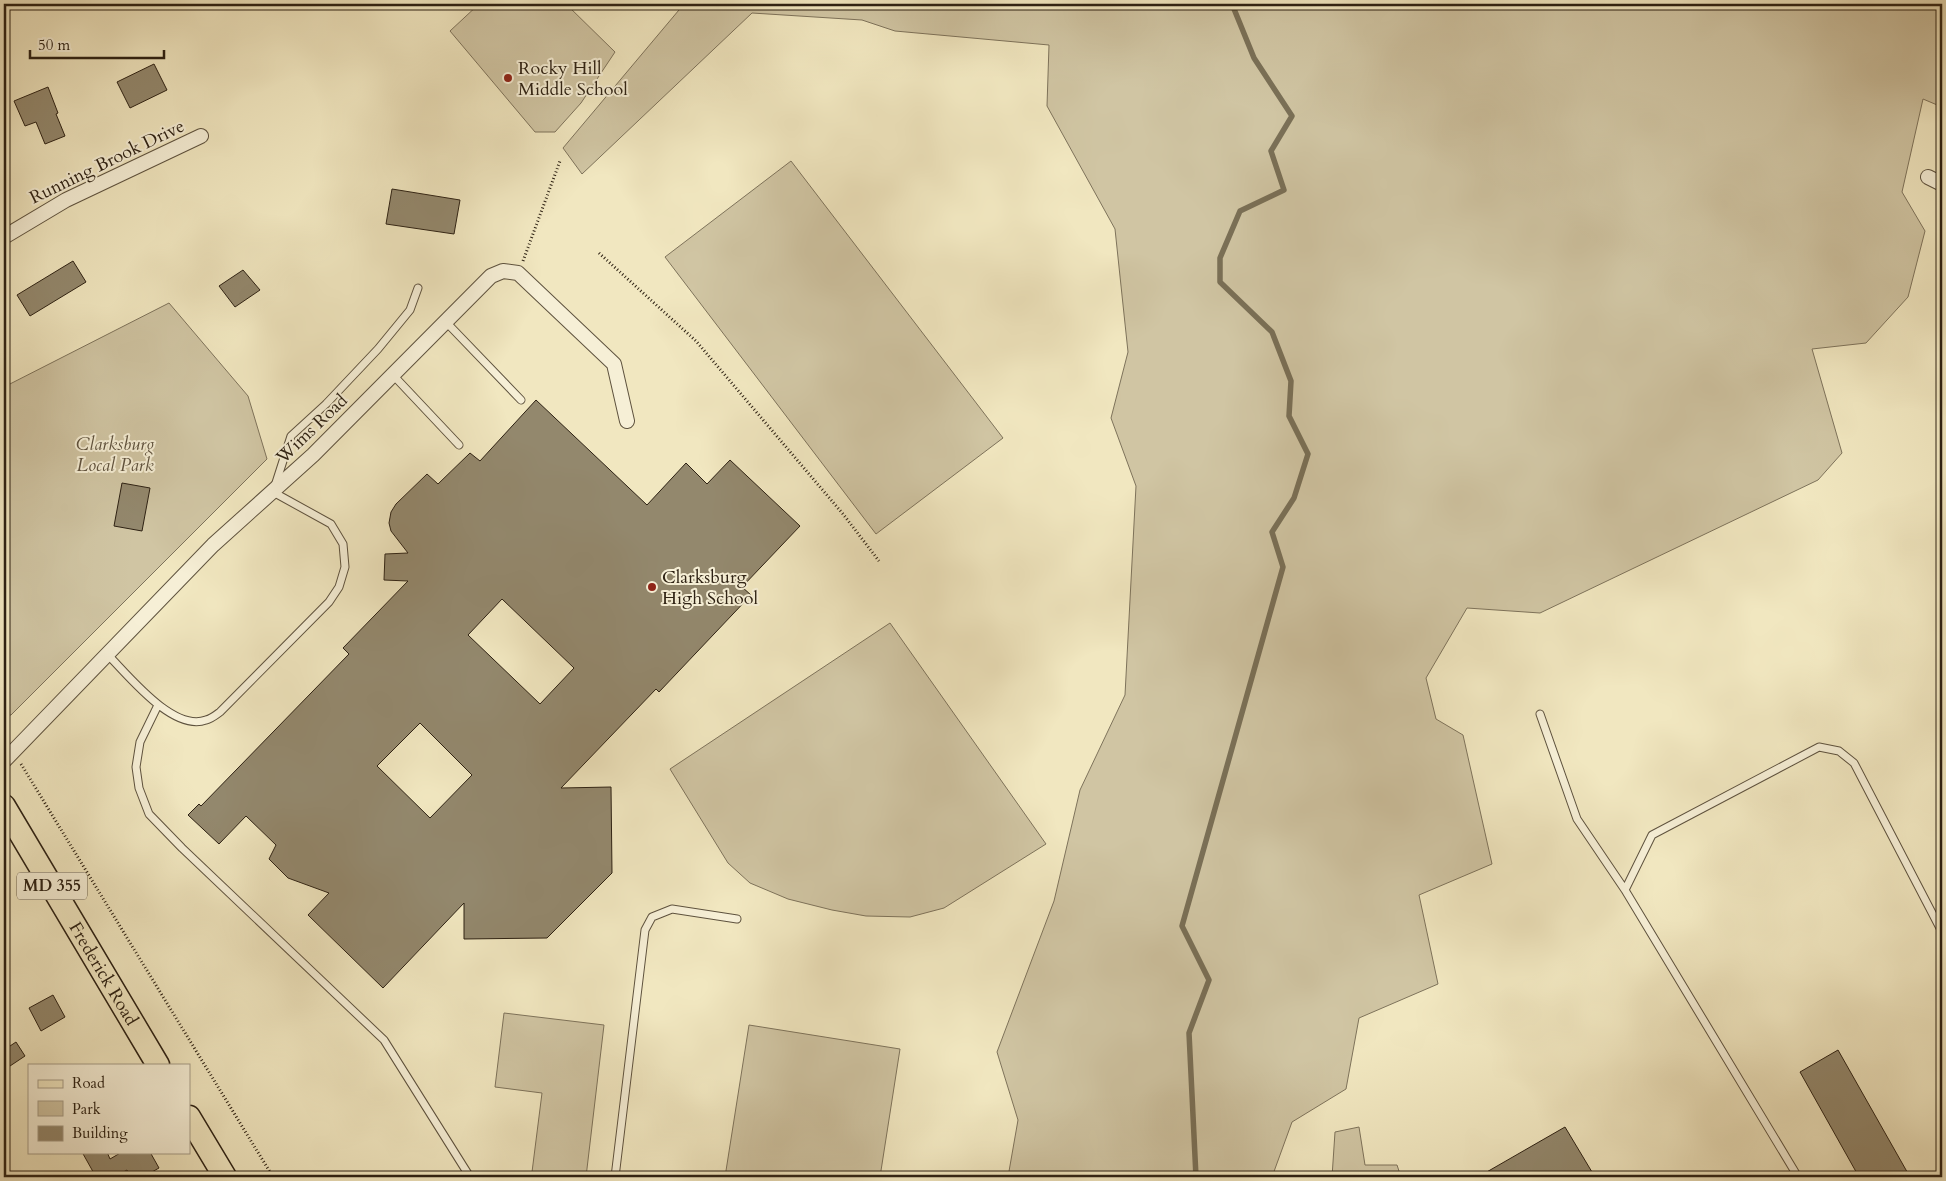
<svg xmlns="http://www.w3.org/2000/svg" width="1946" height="1181" font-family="Cardo,serif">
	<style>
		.green { fill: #d0c5a3; stroke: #7e735b }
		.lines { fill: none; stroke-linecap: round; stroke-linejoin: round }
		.stream { stroke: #7a7057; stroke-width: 5.5 }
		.building { fill: #93886d; stroke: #2d2113; fill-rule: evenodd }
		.service-casing { stroke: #5e523e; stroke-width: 9 }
		.minor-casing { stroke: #5e523e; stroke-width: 16 }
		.primary-casing { stroke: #2d2113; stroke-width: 25 }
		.path { stroke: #2d2113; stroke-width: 3; stroke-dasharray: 1 2.5; stroke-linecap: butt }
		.service { stroke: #f6efd6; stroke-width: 7 }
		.minor { stroke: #f6efd6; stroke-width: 14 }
		.primary { stroke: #f1e7c0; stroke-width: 22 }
		.poi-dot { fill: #8f2418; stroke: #f6efd6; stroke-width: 2 }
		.labels { text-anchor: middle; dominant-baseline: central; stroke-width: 4; stroke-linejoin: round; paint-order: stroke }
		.shield { fill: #f6efd6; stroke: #695f4e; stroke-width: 1 }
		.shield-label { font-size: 16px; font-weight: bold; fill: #2d2113 }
		.poi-label { font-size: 18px; fill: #2d2113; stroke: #f6efd6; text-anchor: start }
		.street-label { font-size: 18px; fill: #2d2113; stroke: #f6efd6 }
		.park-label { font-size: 18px; font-style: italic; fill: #5e523e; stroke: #f6efd6 }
	</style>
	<rect width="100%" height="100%" fill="#f1e7c0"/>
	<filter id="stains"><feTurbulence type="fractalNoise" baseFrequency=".004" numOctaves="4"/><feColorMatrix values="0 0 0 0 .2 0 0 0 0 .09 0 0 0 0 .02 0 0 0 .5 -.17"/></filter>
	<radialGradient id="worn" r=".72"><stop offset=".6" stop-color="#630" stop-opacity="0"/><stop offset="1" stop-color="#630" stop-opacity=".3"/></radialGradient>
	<!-- green -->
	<path class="green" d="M 479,4 L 566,4 L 615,52 L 581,103 L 555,132 L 535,132 L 450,31 Z
		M 684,4 L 1942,4 L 1942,107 L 1923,99 L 1902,192 L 1925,231 L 1908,297 L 1866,343 L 1812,349 L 1842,453 L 1818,480 L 1540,613 L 1467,608 L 1426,678 L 1436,719 L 1463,735 L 1492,864 L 1419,895 L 1438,984 L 1359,1018 L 1346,1089 L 1292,1122 L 1272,1177 L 1008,1177 L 1018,1120 L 997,1052 L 1054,901 L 1080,790 L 1125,695 L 1136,486 L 1111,418 L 1128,352 L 1115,229 L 1047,106 L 1049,45 L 895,31 L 862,20 L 752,13 L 582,174 L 563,148 Z
		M 791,161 L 1003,438 L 876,534 L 665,257 Z
		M 169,303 L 248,396 L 267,459 L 11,715 L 4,716 L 4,387 Z
		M 890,623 L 1046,844 L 944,908 L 910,917 L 866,916 L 832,910 L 788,899 L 750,883 L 728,863 L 670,769 Z
		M 504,1013 L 604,1025 L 586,1177 L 532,1172 L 542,1093 L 495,1087 Z
		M 749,1025 L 900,1049 L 880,1177 L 725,1177 Z
		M 1359,1127 L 1365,1165 L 1397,1165 L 1401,1177 L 1332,1177 L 1335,1132 Z"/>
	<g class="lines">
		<!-- stream -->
		<path class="stream" d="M 1196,1177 L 1189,1033 L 1209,980 L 1182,926 L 1283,567 L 1272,532 L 1294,498 L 1308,454 L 1289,416 L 1291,381 L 1272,332 L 1220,282 L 1220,258 L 1240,211 L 1284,190 L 1271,151 L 1292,116 L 1254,58 L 1232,4"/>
	</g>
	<!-- building -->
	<path class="building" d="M 154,64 L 167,90 L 130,108 L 117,82 Z
		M 48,87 L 58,113 L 56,114 L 65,136 L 45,144 L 36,122 L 25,126 L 14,101 Z
		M 392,189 L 460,200 L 454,234 L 386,224 Z
		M 73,261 L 86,282 L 30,316 L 17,295 Z
		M 243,270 L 260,290 L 235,307 L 219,286 Z
		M 536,400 L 647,505 L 686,463 L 707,484 L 730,460 L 800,526 L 742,587 L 751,595 L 659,692 L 656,689 L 561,788 L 611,787 L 612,873 L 547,938 L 464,939 L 464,903 L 383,988 L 308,915 L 329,893 L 288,878 L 269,859 L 276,845 L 246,816 L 219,844 L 188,815 L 199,804 L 201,806 L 349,654 L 343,648 L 408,581 L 384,580 L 385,554 L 408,553 L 391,531 L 389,523 L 391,512 L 396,504 L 427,474 L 438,484 L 470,453 L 480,461 ZM 502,599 L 574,668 L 540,704 L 468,635 ZM 420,723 L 472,775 L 430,818 L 377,766 Z
		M 122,483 L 150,488 L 142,531 L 114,526 Z
		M 53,995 L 65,1017 L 41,1031 L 29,1008 Z
		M 16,1042 L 25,1056 L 4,1070 L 4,1050 Z
		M 1838,1050 L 1910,1177 L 1859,1177 L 1800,1072 Z
		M 1565,1127 L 1595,1177 L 1478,1177 Z
		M 82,1152 L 107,1152 L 110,1159 L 122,1152 L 150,1152 L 159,1168 L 143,1177 L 131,1177 L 127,1170 L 114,1177 L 96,1177 Z"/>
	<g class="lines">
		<!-- service casing -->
		<g class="service-casing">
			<path id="service" d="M 446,322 L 521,400
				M 393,375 L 459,445
				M 108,655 C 129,676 173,732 206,720 C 211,719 216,715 220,712 L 329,602 L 339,587 L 345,567 L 343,544 L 331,524 L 273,492 L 291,436 L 326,404 L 378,349 L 410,310 L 418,288
				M 158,705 L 140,742 L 136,767 L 139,788 L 149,814 L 182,848 L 384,1040 L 470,1177
				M 1540,714 L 1577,819 L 1625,890 L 1798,1177
				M 1625,890 L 1652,835 L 1819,747 L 1839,751 L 1854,763 L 1942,932
				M 615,1177 L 645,930 L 652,917 L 672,909 L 737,919"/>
		</g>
		<!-- minor casing -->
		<g class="minor-casing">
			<path id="minor" d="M 1928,177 L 1942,184
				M 4,237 L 66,200 L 201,136
				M 4,761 L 213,545 L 313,455 L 491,276 L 503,271 L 518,273 L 614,364 L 627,421"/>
		</g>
		<!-- primary casing -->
		<g class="primary-casing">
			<g id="primary">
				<path id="s1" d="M 4,806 L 158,1065"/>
				<path d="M 189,1117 L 225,1177"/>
			</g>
		</g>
		<!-- path -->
		<path class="path" d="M 599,253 L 696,341 L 843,514 L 879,561
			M 523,261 L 560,161
			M 21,764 L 273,1177"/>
		<!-- service -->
		<use href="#service" class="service"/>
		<!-- minor -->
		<use href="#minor" class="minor"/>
		<!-- primary -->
		<use href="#primary" class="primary"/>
	</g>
	<!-- markers -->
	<g class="poi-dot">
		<circle cx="508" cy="78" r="5"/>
		<circle cx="652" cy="587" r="5"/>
	</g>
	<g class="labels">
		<!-- shield labels -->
		<rect class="shield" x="17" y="872.5" width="70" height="27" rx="4"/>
		<g class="shield-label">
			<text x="52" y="886">MD 355</text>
		</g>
		<!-- poi labels -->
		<g class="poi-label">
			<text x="518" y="68">Rocky Hill<tspan x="518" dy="21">Middle School</tspan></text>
			<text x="662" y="577">Clarksburg<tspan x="662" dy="21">High School</tspan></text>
		</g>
		<!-- street labels -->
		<g class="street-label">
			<text transform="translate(107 162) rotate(-26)">Running Brook Drive</text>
			<text transform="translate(312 429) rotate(-44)">Wims Road</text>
			<text stroke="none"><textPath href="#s1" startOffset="195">Frederick Road</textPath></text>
		</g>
		<!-- park labels -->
		<g class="park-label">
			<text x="115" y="444">Clarksburg<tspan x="115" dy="21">Local Park</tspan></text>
		</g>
	</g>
	<!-- margin -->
	<rect width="1946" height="1181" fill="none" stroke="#f1e7c0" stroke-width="20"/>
	<rect x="5" y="5" width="1936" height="1171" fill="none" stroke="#2d2113" stroke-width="2.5"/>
	<rect x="10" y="10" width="1926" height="1161" fill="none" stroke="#2d2113"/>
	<!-- legend -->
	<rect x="28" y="1064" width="162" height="90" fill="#f6efd6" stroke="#a69d88"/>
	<rect x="38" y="1080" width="25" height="8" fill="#f1e7c0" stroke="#a69d88"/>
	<text x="72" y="1088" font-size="15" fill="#2d2113">Road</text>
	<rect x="38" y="1101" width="25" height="15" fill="#d0c5a3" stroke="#a69d88"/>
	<text x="72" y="1114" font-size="15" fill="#2d2113">Park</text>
	<rect x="38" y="1126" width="25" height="15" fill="#93886d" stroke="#a69d88"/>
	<text x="72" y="1138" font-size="15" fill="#2d2113">Building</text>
	<!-- scale -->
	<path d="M30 50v8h134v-8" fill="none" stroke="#2d2113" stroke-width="2.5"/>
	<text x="38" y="50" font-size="15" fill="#2d2113" stroke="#f6efd6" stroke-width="4" paint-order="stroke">50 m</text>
	<rect width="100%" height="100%" filter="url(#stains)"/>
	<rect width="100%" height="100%" fill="url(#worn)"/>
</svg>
